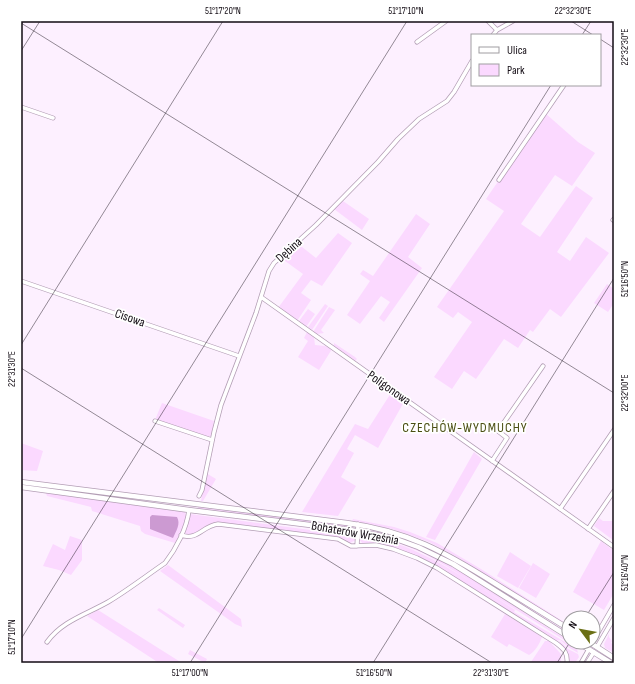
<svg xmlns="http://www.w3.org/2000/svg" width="635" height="684" font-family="'Sofia Sans Condensed',sans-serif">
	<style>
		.green { fill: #fbd9ff }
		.water { fill: #cc9ad2 }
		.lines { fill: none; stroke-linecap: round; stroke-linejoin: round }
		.minor-casing { stroke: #b39eb5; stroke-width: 5 }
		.major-casing { stroke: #b39eb5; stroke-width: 6 }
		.minor { stroke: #fff; stroke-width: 3.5 }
		.major { stroke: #fff; stroke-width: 4.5 }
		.ticks { fill: none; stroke: #120b13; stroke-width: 1; stroke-opacity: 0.45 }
		.labels { text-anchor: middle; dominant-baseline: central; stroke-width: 3.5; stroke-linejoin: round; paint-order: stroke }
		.street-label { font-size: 13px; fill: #120b13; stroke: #fff }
		.neighbourhood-label { font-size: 14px; letter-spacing: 1px; fill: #4b4f13; stroke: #fff }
		.neatline { fill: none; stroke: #120b13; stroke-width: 1.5 }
		.ticks-label { font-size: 10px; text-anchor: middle; fill: #120b13 }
	</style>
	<rect width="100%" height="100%" fill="#fdf0ff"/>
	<!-- green -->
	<path class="green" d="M 545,113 L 578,142 L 595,153 L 572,186 L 555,175 L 521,224 L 540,237 L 576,186 L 593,198 L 557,252 L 570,261 L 586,237 L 609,253 L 561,317 L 550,309 L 533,332 L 530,330 L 518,348 L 504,339 L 476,379 L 464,371 L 452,389 L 434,377 L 472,322 L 458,312 L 453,318 L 437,307 L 504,211 L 486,199 Z
		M 343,201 L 369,219 L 362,230 L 334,209 Z
		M 416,214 L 430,224 L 408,257 L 422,268 L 384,322 L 379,318 L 390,302 L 381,296 L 360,324 L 347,315 L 370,281 L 360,274 L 363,270 L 373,276 Z
		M 338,233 L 352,243 L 322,286 L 311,280 L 301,293 L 311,300 L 297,321 L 278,308 L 303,274 L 281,258 L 297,243 L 316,258 Z
		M 607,284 L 614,289 L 614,303 L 608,312 L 594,303 Z
		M 325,304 L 328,306 L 312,330 L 308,327 Z
		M 329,307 L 335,310 L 321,330 L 324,333 L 317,334 L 313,332 Z
		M 308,309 L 315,314 L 306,327 L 299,321 Z
		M 307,332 L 314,337 L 315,345 L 325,346 L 332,349 L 319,370 L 298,357 L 308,341 L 304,338 Z
		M 334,343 L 355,357 L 357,359 L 355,361 L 334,346 Z
		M 391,393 L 404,402 L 378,448 L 355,435 L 347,449 L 354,453 L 341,477 L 356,486 L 338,516 L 302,512 L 355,424 L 368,429 Z
		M 162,403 L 214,421 L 211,436 L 208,437 L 155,420 Z
		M 21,443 L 43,451 L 37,471 L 21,470 Z
		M 474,452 L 482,459 L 435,540 L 426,537 Z
		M 206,473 L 216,479 L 203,501 L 201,501 Z
		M 46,493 L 185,512 L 186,516 L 182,530 L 175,543 L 145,534 L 141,531 L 140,526 L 92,511 L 91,507 L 47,496 Z
		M 225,505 L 322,517 L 318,517 Z
		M 198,507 L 349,525 L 349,527 L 198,509 Z
		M 190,514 L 348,535 L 355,537 L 356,540 L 350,543 L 339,538 L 214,523 C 202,526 199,534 187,535 L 185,533 Z
		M 599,518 L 603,521 L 612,521 L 614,518 L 613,540 L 594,526 Z
		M 353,519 L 394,527 L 410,532 L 437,543 L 481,569 L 564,622 L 559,621 L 455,556 L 429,542 L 392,529 L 352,521 Z
		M 364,529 L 400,537 L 445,555 L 569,633 L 438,554 L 400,538 Z
		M 70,536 L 82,540 L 82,560 L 71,575 L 59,570 L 43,566 L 53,544 L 65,550 Z
		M 362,536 C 403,540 439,562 473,583 C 489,593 505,603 520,613 L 515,610 L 514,612 L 577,649 L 578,653 L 568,647 L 560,640 L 556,641 L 434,565 L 378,544 L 363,544 L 359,539 Z
		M 391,540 L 416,547 L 447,563 L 578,647 L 577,648 L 446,566 L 423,553 Z
		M 601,541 L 614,551 L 614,593 L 604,610 L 573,592 Z
		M 510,552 L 531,566 L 518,588 L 497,576 Z
		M 533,563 L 550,574 L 536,598 L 519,588 Z
		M 168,565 L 241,619 L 242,627 L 235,624 L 160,571 Z
		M 159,608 L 185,625 L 183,628 L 157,610 Z
		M 98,610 L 182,663 L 159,663 L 87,616 Z
		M 505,614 L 542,637 C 540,643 535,652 529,655 L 509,644 L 507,647 L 491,637 Z
		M 609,634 L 609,637 L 612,641 L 611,643 L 613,644 L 614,644 L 614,653 L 605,648 L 604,644 Z
		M 545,641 L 549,641 L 561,654 L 561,663 L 534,663 L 531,662 Z
		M 560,641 L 568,649 L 578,654 L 579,657 L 575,663 L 569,663 C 570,653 566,648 558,643 Z
		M 190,650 L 207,659 L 205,663 L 188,654 Z"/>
	<!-- water -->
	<path class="water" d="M 152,515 L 177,517 C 181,524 176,531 173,538 L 150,529 L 150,517 Z"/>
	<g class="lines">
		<!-- minor casing -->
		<g class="minor-casing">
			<path id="minor" d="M 488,21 L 497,30
				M 493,35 L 497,30 L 513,21
				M 417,42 L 446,21
				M 21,107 L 53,118
				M 499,180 L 564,85
				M 613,220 L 614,219
				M 21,281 L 239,356
				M 261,297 L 614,547
				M 155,421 L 212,440
				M 492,461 L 507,438 L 498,431 L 543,366
				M 199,496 L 202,490 L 214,432 L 221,405 L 256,313 L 269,271 L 274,263 L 316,225 L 378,162 L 398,139 L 419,119 L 447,101 L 454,92 L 472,61
				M 560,509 L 614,430
				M 588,529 L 614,491
				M 181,535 C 198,541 202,526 218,524 L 338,539 L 351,546 L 376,545 L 393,549 L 417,558 L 437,568 L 556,643 C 564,649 568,653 567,663
				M 357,546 L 358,524
				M 593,641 L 614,605
				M 47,642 C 62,621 87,614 108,602 C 128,590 146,576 165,563 C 176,549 187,528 189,510
				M 597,647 L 614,618
				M 581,663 L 589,649
				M 587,663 L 594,652"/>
		</g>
		<!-- major casing -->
		<g class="major-casing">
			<path id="major" d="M 21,482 L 347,523 C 408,531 445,552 496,584 C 520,599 545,614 569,629
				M 21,487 L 189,510 L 350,530 L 396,539 L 418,547 L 453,564 L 569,637
				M 577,642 L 611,663
				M 589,642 L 614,658"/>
		</g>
		<!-- minor -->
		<use href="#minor" class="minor"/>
		<!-- major -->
		<use href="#major" class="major"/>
	</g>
	<!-- ticks -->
	<path class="ticks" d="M 571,21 L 593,35M 21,23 L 614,393M 582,35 L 591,21M 600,39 L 614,48M 21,51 L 40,21M 21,345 L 223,21M 21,368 L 492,663M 585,618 L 614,572M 21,639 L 407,21M 190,663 L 551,85M 373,663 L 614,278M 557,663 L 570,642"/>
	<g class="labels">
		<!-- street labels -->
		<g class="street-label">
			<text transform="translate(289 250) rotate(-42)">Dębina</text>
			<text transform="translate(130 318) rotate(19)">Cisowa</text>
			<text transform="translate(389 388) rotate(35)">Poligonowa</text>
			<text transform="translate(355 533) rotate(10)">Bohaterów Września</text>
		</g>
		<!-- neighbourhood labels -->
		<g class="neighbourhood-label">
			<text x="465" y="427">CZECHÓW-WYDMUCHY</text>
		</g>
	</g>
	<!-- border -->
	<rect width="635" height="684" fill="none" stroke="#ffffff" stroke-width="44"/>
	<!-- legend -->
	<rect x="471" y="34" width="130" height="52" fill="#ffffff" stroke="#a09da1"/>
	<rect x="479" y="47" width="20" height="6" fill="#ffffff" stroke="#a09da1"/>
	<text x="507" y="54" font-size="12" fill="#120b13">Ulica</text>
	<rect x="479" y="64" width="20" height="12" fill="#fbd9ff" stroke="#a09da1"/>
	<text x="507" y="74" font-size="12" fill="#120b13">Park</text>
	<!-- north arrow -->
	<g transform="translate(581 630) rotate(302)"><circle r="19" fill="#ffffff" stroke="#a09da1"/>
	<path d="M0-3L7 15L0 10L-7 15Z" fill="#6a6f14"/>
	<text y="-6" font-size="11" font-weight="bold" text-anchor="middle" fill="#120b13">N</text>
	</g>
	<rect x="22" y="22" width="591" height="640" class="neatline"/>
	<g class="ticks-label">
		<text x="223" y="14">51°17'20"N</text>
		<text x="406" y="14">51°17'10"N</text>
		<text x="573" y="14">22°32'30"E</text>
		<text transform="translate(624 47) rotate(-90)" y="4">22°32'30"E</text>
		<text transform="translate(624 279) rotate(-90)" y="4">51°16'50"N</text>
		<text transform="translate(11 369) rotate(-90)" y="4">22°31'30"E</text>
		<text transform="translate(624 393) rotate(-90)" y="4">22°32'00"E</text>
		<text transform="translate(624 573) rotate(-90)" y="4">51°16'40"N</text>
		<text transform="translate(11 637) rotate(-90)" y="4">51°17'10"N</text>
		<text x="190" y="676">51°17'00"N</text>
		<text x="374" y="676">51°16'50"N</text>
		<text x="491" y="676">22°31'30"E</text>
	</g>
</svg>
